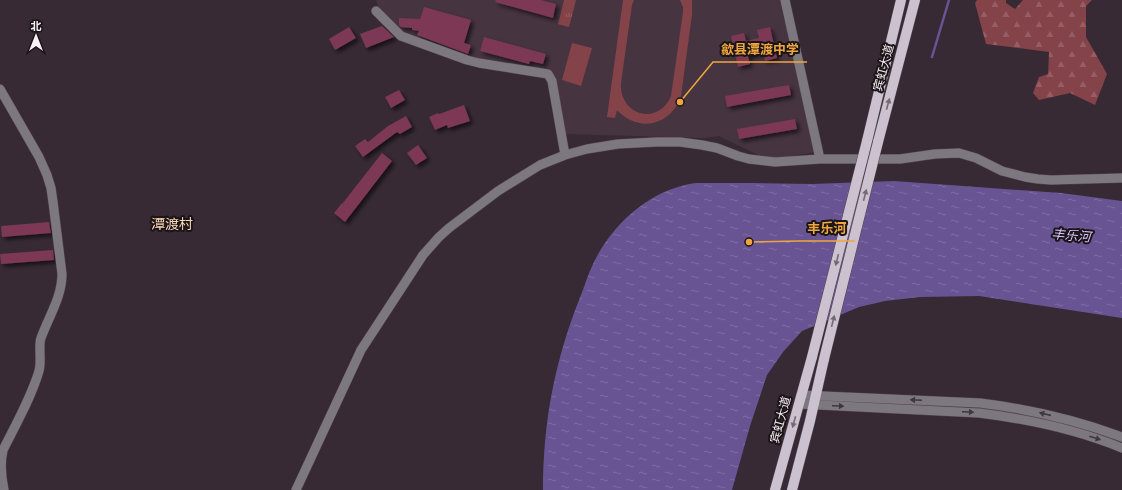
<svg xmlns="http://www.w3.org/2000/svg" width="1122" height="490" font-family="Signika,'Noto Sans SC',sans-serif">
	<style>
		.built { fill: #463441 }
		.grass { fill: url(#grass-tufts) }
		.forest { fill: url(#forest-firs) }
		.pitch { fill: #844249 }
		.water { fill: url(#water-ripples) }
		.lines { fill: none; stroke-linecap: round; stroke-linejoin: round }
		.stream { stroke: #685493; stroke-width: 2.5 }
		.building { fill: #7b3855; filter: url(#shadow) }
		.minor-casing { stroke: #52464f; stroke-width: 10 }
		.major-casing { stroke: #52464f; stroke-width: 11 }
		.minor { stroke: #7d787f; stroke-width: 9 }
		.major { stroke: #cbc1cf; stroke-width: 10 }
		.major-bridge-casing { stroke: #52464f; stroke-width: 11; stroke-linecap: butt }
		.major-bridge { stroke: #cbc1cf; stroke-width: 10 }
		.oneway { fill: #736b74 }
		.oneway2 { fill: #3d383d }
		.labels { text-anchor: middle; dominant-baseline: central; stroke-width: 4; stroke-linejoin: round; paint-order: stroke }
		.street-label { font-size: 12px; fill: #f8eff5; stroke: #1b1519 }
		.water-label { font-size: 13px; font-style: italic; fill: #d5c6fd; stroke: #1b1519 }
		.quarter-label { font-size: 14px; fill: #f8d8b3; stroke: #1b1519 }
		.leader { fill: none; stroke: #f0a63f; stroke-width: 1.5 }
		.callout-dot { fill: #f0a63f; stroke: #1b1519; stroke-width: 1.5 }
		.callout-label { font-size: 13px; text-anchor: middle; font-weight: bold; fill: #f0a63f; stroke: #1b1519; stroke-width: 4; stroke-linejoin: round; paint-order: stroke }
	</style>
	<defs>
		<pattern id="grass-tufts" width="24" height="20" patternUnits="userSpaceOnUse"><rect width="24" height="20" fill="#844249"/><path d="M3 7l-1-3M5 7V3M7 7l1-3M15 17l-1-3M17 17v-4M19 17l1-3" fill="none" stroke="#965e64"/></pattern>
		<pattern id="forest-firs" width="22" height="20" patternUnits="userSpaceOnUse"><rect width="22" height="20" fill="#844249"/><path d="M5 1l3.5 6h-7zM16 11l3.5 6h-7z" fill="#965e64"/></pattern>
		<pattern id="water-ripples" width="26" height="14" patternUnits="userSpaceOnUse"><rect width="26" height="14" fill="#685493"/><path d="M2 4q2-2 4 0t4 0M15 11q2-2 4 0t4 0" fill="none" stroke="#7e6da3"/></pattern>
		<filter id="shadow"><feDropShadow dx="3" dy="3" stdDeviation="2" flood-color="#0009"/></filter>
	</defs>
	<rect width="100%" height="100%" fill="#372a34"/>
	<!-- built -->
	<path class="built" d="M 376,0 L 780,0 L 815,152 L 781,158 L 760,156 L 719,136 L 705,138 L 563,134 L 551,70 L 506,66 L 478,60 L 404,34 L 379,9 Z"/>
	<!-- grass -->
	<path class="grass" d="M 564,0 L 576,0 L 569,27 L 558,24 Z"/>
	<!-- forest -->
	<path class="forest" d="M 977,0 L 1006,0 L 1006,3 L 1015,9 L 1023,0 L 1092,0 L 1086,6 L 1086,37 L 1107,74 L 1095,105 L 1070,93 L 1039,100 L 1033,93 L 1039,77 L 1048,74 L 1049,52 L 986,44 L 975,3 Z"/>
	<!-- pitch -->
	<path class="pitch" d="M 623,0 L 634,0 L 632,5 L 621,83 C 619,116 659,126 671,96 L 683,12 L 683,7 L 680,0 L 692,0 L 692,15 L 681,96 C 671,126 638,133 617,110 L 615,118 L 607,117 Z
		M 572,43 L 592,48 L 581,86 L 562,80 Z"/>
	<!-- water -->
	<path class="water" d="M 894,181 L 1061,193 L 1122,201 L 1122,318 L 979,296 L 920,297 L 885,301 L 859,307 L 802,331 L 783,352 L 767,375 L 750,426 L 732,490 L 543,490 C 543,422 555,359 581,295 C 585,285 588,274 593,264 C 612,224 650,189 696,183 L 753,183 L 812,184 Z"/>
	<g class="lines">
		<!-- stream -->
		<path class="stream" d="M 932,57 L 949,0"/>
	</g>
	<!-- building -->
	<path class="building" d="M 496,0 L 541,0 L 556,4 L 553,18 L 495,2 Z
		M 424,7 L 471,20 L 464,43 L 471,45 L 468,54 L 417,35 L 419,31 L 412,30 L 412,28 L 401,27 L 399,25 L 399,18 L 420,19 Z
		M 382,26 L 394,37 L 366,48 L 360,34 Z
		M 349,27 L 356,38 L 335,50 L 329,39 Z
		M 770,27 L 777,58 L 765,61 L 763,52 L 748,56 L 750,64 L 738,67 L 731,36 L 744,33 L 746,41 L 759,38 L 757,30 Z
		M 484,37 L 546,54 L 543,64 L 530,61 L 529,64 L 480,51 Z
		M 789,85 L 791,95 L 727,107 L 725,96 Z
		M 399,90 L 405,100 L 391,108 L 385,97 Z
		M 464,105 L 470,121 L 448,128 L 447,125 L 435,130 L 429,117 L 438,113 L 439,114 Z
		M 406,116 L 412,127 L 400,134 L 397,132 L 363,157 L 355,146 L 365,139 L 368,142 L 388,126 Z
		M 795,119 L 797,129 L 739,139 L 737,129 Z
		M 418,145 L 427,158 L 416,165 L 407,153 Z
		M 382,153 L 392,161 L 345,222 L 334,213 L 342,203 L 342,204 Z
		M 49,222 L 51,233 L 2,237 L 1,226 Z
		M 53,250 L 54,260 L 1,264 L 0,254 Z"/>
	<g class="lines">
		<!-- minor casing -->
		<g class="minor-casing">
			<path id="minor" d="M 785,0 L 820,159
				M 376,11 L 401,36 L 467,60 L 479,63 L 548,74 L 552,81 L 565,155
				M 0,89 L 39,157 L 47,175 L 51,188 L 53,202 L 62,274 C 62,297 49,316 41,338 C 38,346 42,360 39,371 C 31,398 16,424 3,450 C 0,464 1,476 4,490
				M 801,395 L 980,403 C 1029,409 1076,420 1122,437
				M 799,404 L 979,413 C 1028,419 1076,429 1122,448
				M 296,490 L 361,350 L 423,255 L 439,237 L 449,228 L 498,191 L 540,165 L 565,155 L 587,149 L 618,144 L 656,142 L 680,142 L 702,145 L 717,148 L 738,156 L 749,159 L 775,162 L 820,159 L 900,159 L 935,154 L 959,153 L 976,158 L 1002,171 L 1025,177 L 1038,179 L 1051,180 L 1122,178"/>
		</g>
		<!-- major casing -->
		<g class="major-casing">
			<path id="major" d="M 867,141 L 901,0
				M 878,142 L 915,0
				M 775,490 L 812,357
				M 792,490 L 810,421 L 824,359"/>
		</g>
		<!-- minor -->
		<use href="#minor" class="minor"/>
		<!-- major -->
		<use href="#major" class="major"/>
		<!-- major-bridge casing -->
		<g class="major-bridge-casing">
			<path id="major-bridge" d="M 812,357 L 867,141
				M 824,359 L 878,142"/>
		</g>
		<!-- major-bridge -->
		<use href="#major-bridge" class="major-bridge"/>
	</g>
	<!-- one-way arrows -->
	<defs><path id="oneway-solid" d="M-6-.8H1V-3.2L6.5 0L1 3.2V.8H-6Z"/></defs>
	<g class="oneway">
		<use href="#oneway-solid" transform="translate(888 104) rotate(-75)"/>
		<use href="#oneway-solid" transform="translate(865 195) rotate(-76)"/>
		<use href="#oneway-solid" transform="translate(837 260) rotate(104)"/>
		<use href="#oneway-solid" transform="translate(833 321) rotate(-76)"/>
		<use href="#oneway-solid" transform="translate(794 422) rotate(105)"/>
	</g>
	<g class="oneway2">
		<use href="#oneway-solid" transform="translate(916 400) rotate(-177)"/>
		<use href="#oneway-solid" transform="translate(838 406) rotate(3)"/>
		<use href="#oneway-solid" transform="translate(968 412) rotate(3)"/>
		<use href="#oneway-solid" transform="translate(1045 414) rotate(-167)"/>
		<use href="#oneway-solid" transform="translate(1095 438) rotate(18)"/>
	</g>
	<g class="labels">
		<!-- street labels -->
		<g class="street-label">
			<text transform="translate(884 68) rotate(-75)">宾虹大道</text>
			<text transform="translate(781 420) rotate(-75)">宾虹大道</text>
		</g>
		<!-- water labels -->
		<g class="water-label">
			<text transform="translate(1071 236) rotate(5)">丰乐河</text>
		</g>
		<!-- quarter labels -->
		<g class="quarter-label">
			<text x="172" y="224">潭渡村</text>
		</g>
	</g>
	<!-- callouts -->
	<path class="leader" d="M680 102L713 62H807M749 242L800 241H855"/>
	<g class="callout-dot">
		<circle cx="680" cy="102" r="4"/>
		<circle cx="749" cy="242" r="4"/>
	</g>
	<g class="callout-label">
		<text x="760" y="54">歙县潭渡中学</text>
		<text x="827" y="233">丰乐河</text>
	</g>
	<!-- north arrow -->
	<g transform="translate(36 36)" stroke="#1b1519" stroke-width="3" paint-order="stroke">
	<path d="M0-3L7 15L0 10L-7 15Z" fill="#f8eff5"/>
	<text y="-6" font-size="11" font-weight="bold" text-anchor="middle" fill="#f8eff5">北</text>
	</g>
</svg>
